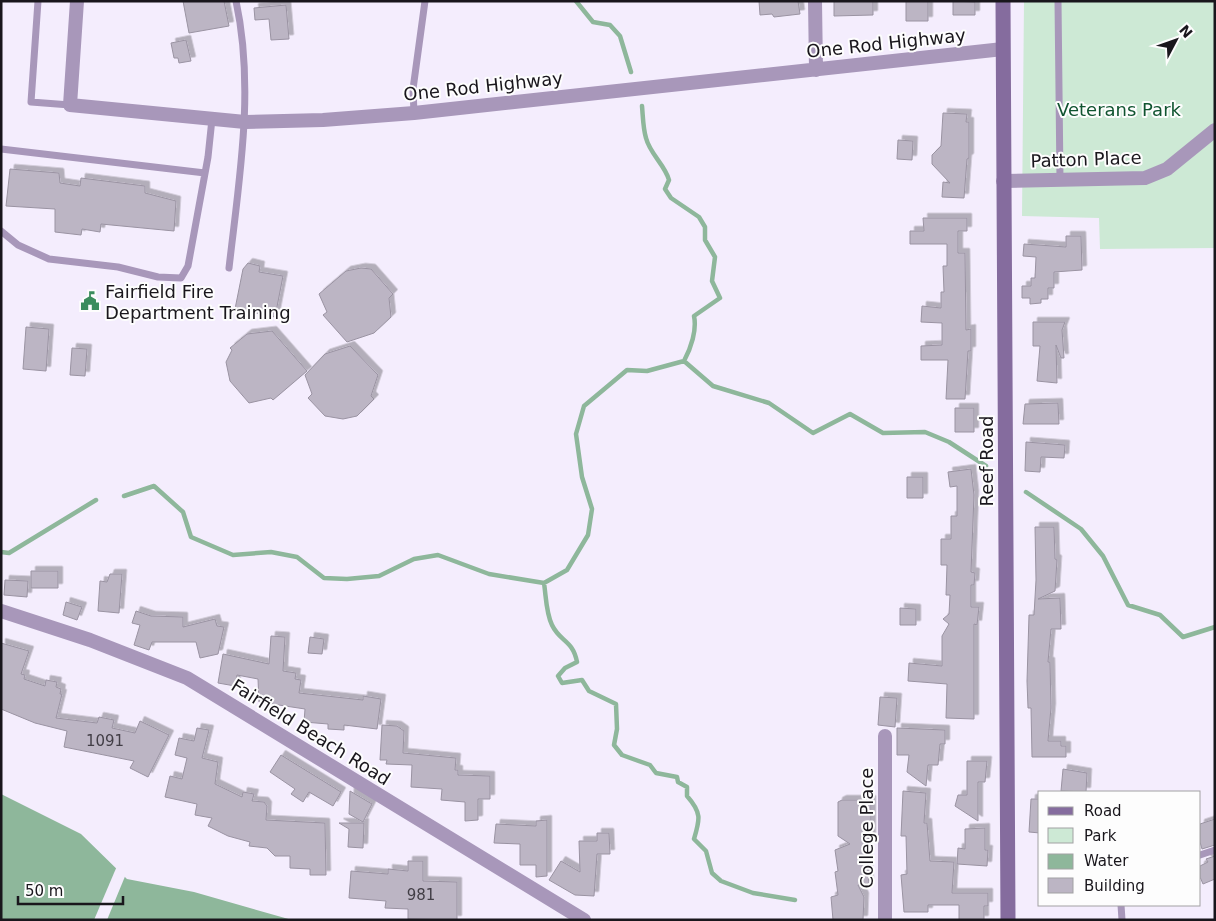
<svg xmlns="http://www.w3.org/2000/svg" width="1216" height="921" font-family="'DejaVu Sans',sans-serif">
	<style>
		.green { fill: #cde9d5 }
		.water { fill: #8eb79b }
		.pier { fill: #f4edfd }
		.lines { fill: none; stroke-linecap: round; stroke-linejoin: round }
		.stream { stroke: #8eb79b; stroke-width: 4.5 }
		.building { fill: #bcb5c4; stroke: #9a93a2; filter: url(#shadow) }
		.lane { stroke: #a897ba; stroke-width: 7 }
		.street { stroke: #a897ba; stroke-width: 14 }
		.secondary { stroke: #856c9e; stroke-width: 15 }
		.labels { text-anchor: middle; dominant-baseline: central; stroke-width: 4; stroke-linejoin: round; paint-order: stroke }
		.number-label { font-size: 15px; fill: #423e46 }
		.street-label { font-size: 18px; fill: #19161c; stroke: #fdfdfd }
		.park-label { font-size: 18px; fill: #105430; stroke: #fdfdfd }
		.poi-label { font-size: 18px; fill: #19161c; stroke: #fdfdfd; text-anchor: start }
	</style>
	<defs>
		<filter id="shadow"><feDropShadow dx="4.5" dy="-4.5" stdDeviation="0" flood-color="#0004"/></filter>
	</defs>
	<rect width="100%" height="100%" fill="#f4edfd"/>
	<!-- green -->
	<path class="green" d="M 1024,1 L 1215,1 L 1215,248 L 1100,249 L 1099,218 L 1022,216 Z"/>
	<!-- water -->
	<path class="water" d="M 1,794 L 81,834 L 127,879 L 194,892 L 292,920 L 1,920 Z"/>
	<!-- pier -->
	<path class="pier" d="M 117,866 L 126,874 L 107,920 L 94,920 Z"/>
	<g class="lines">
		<!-- stream -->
		<path class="stream" d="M 576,1 L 593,22 L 610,25 L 620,36 L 631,72
			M 642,106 C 643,117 643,128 646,138 C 650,154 665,165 669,180 L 665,189 L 671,198 L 699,217 L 705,227 L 705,240 L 715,257 L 712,281 L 720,298 L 694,316 C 697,330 691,348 684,361
			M 1026,492 L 1081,529 L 1103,556 L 1128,605 L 1160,615 L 1183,637 L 1215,627
			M 124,496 L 154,486 L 183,512 L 191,537 L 233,555 L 271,552 L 297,557 L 324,578 L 347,579 L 379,576 L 414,559 L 438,555 L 489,574 L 544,583 L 567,570 L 588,535 L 592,509 L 582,477 L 576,434 L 584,406 L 627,370 L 647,371 L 684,361 L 713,386 L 769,403 L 813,433 L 850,414 L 883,433 L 925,432 L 949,442 L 986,466
			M 1,552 L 9,553 L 96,500
			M 544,583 C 546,596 546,613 552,625 C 560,642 573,640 577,662 L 565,668 L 558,676 L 562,683 L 582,680 L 589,691 L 616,704 L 617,729 L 614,745 L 622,755 L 650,765 L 656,773 L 677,777 L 678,782 L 687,787 L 687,796 C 702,813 700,819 694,839 L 706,851 L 712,873 L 721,881 L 753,893 L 795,900"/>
	</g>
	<!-- building -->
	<path class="building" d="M 183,1 L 224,1 L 229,26 L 189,33 Z
		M 759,1 L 798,1 L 800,14 L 774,17 L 772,14 L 760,15 Z
		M 834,1 L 873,1 L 873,15 L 834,16 Z
		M 906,1 L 928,1 L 928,21 L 906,21 Z
		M 953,1 L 975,2 L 975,15 L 953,15 Z
		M 286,5 L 289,39 L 271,40 L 269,19 L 255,20 L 254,8 Z
		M 186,40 L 191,61 L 179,63 L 178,58 L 174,58 L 171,43 Z
		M 943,113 L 967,114 L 966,122 L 969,122 L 969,158 L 967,159 L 964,198 L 942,197 L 943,182 L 950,183 L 932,164 L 932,155 L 941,146 Z
		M 898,140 L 913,141 L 912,160 L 897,159 Z
		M 10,169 L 59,173 L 60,183 L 80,186 L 81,178 L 145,186 L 145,193 L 176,201 L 174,231 L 101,224 L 100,232 L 82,229 L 81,235 L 55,232 L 55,209 L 6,206 Z
		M 923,218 L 967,218 L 967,231 L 958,231 L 958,253 L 965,253 L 966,330 L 971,329 L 971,351 L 968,351 L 965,399 L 946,399 L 948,360 L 921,360 L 921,346 L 942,345 L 942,323 L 921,322 L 922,306 L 941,308 L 941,292 L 944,292 L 943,266 L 947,266 L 947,244 L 910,244 L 910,231 L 924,231 Z
		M 1066,236 L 1081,236 L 1082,270 L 1054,272 L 1054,288 L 1048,288 L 1048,299 L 1041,299 L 1041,303 L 1030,304 L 1030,298 L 1022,298 L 1022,286 L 1031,286 L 1031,278 L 1035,278 L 1036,257 L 1023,256 L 1024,244 L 1066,247 Z
		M 248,263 L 260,266 L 259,272 L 283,276 L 275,317 L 235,309 L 243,269 Z
		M 361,268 L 371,269 L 393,294 L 389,298 L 391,317 L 374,333 L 347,342 L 323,315 L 327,312 L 319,294 L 346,271 Z
		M 1033,322 L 1065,322 L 1062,330 L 1064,358 L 1061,358 L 1056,345 L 1057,383 L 1037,381 L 1040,346 L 1033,346 Z
		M 26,327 L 49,329 L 46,371 L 23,369 Z
		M 272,331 L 307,371 L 273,400 L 271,398 L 249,403 L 230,381 L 226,362 L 232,350 L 230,348 L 247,334 Z
		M 350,346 L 378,375 L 371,396 L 374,399 L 357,416 L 343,419 L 325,416 L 308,398 L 312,394 L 305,375 L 325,354 Z
		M 72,348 L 87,349 L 85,376 L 70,375 Z
		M 1058,403 L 1059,424 L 1023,424 L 1025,404 Z
		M 955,408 L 974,408 L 974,432 L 955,432 Z
		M 1026,442 L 1065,445 L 1064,458 L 1041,457 L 1040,472 L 1025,471 Z
		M 971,469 L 974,495 L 971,572 L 975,573 L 974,585 L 971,585 L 971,607 L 979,607 L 977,625 L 974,624 L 974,719 L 946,718 L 947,684 L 908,681 L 909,663 L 942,666 L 942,636 L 949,624 L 943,619 L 949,614 L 950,595 L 946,595 L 947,565 L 941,565 L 941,539 L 951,539 L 951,516 L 957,516 L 957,486 L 950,487 L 948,472 Z
		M 907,477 L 923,477 L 923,498 L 907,498 Z
		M 1035,527 L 1054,527 L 1055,559 L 1057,560 L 1055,591 L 1038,599 L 1060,598 L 1061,629 L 1051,629 L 1048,662 L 1050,662 L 1051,708 L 1048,741 L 1061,741 L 1061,746 L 1066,746 L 1066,757 L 1032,757 L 1031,708 L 1028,708 L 1027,681 L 1029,615 L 1034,615 L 1036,580 Z
		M 31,571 L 58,571 L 58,588 L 31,588 Z
		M 110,574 L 122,574 L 119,613 L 98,611 L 100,581 L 107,582 Z
		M 5,580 L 28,581 L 27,597 L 4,595 Z
		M 66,602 L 82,607 L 77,620 L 63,615 Z
		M 900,608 L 916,609 L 916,625 L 900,625 Z
		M 136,611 L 151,616 L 183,617 L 183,627 L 215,619 L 217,626 L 224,627 L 218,654 L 200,658 L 196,642 L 152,642 L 149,650 L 134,645 L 140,625 L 132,623 Z
		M 271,636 L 285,637 L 283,671 L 296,673 L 295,679 L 301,680 L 299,693 L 363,700 L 363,696 L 381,699 L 377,729 L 344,725 L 344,730 L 328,729 L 328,724 L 304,722 L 305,709 L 259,702 L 258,679 L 237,675 L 235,686 L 218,683 L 223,654 L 269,664 Z
		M 310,637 L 324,639 L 322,654 L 308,653 Z
		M 1,643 L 29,651 L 21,674 L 25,675 L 24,679 L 45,686 L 46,680 L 57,682 L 56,687 L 61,689 L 60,694 L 62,694 L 56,718 L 97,723 L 99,717 L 114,720 L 112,728 L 135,733 L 140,721 L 169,735 L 148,777 L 130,768 L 134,761 L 64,747 L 67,731 L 35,723 L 1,709 Z
		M 880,697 L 897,698 L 895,727 L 878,725 Z
		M 382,725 L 397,726 L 404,731 L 403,753 L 456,758 L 455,770 L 458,770 L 458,775 L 490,776 L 490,799 L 478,799 L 478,820 L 465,821 L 465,802 L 441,800 L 442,789 L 411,787 L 412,765 L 386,764 L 387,760 L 380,760 Z
		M 197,728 L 209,730 L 202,758 L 218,762 L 215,784 L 242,797 L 243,792 L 254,794 L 252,801 L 264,802 L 267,806 L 266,820 L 325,823 L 326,875 L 310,875 L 310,869 L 290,868 L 290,856 L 275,856 L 267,848 L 249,846 L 250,842 L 228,836 L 208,826 L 212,818 L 195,815 L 197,804 L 165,797 L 170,776 L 182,779 L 187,758 L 175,755 L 179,738 L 194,741 Z
		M 897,728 L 945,730 L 945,744 L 940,744 L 938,765 L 928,765 L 926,786 L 907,772 L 909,755 L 897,755 Z
		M 281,755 L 341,792 L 333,806 L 309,792 L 303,802 L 291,794 L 295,789 L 270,772 Z
		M 967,761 L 987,761 L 985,782 L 978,782 L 978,821 L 955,806 L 958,795 L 967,795 Z
		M 1063,769 L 1087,773 L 1086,792 L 1061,791 Z
		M 350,791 L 372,804 L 363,822 L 349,814 Z
		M 903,791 L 926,793 L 924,823 L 927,823 L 930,861 L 954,862 L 952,893 L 988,893 L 988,906 L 984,906 L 984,920 L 959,920 L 959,905 L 928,905 L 928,912 L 904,912 L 901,875 L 907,874 L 906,836 L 901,836 Z
		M 1031,799 L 1040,799 L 1040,833 L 1029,832 Z
		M 842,800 L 871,800 L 871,837 L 866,840 L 869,884 L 858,885 L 864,897 L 863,920 L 833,920 L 831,897 L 838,895 L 835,872 L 838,871 L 835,850 L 850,844 L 838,836 L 838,802 Z
		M 1215,819 L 1215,845 L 1202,849 L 1200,842 L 1200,824 Z
		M 547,820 L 547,876 L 536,877 L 536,865 L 520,865 L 520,844 L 494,843 L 496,824 L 536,826 L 536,821 Z
		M 339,823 L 364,823 L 363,848 L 348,847 L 349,829 Z
		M 985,828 L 985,850 L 988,850 L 987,866 L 957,864 L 958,848 L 965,849 L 965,829 Z
		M 597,833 L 609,833 L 610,854 L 597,854 L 594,896 L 575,895 L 549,880 L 561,861 L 580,872 L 579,841 L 597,841 Z
		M 1215,856 L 1215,879 L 1203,884 L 1200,877 L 1200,866 L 1208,862 L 1206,859 Z
		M 408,861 L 423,861 L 423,881 L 457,882 L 457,920 L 408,919 L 408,909 L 385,908 L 386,901 L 349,898 L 351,871 L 388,874 L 388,869 L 408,871 Z"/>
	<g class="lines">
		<!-- lane -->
		<path class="lane" d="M 38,1 L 31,102 L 70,105
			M 1058,1 L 1060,180
			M 414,113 L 413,89 L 425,1
			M 1,149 L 205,173
			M 1,231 L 18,245 L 49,259 L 118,267 L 158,277 L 181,278 L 188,266 L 208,157 L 212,119
			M 229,268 C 239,180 255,89 236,1
			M 1200,855 L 1215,850
			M 1121,905 L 1122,920"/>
		<!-- street -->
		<path class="street" d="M 77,1 L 70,105 L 245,122 L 323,120 L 414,113 L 1003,49
			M 815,1 L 816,70
			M 1003,181 L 1145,178 L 1167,169 L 1215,130
			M 1,611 L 90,640 L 187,678 L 584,920
			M 885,736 L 885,920"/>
		<!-- secondary -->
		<path class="secondary" d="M 1003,1 L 1008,920"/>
	</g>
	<!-- icons -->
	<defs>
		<g id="civic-bare" transform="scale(1.5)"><path d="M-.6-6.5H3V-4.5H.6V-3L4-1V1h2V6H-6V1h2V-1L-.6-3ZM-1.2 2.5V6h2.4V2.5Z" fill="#3b8c5d" stroke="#fdfdfd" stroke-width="2.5" paint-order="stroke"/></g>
	</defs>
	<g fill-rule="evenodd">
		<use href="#civic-bare" x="90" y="301"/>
	</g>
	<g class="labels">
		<!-- number labels -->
		<g class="number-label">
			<text x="105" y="741">1091</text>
			<text x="421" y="895">981</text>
		</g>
		<!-- street labels -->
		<g class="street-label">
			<text transform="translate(886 43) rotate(-6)">One Rod Highway</text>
			<text transform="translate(483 86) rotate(-6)">One Rod Highway</text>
			<text transform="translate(1086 159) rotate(-2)">Patton Place</text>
			<text transform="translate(986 461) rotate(-90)">Reef Road</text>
			<text transform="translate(311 732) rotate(32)">Fairfield Beach Road</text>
			<text transform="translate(866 828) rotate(-90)">College Place</text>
		</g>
		<!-- park labels -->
		<g class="park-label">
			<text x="1119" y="109">Veterans Park</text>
		</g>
		<!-- poi labels -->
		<g class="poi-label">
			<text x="105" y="291">Fairfield Fire<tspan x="105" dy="21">Department Training</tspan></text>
		</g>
	</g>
	<!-- border -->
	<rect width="1216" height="921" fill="none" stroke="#19161c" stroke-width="5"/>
	<!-- legend -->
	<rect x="1038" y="791" width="162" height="115" fill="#fdfdfd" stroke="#a2a1a3"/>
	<rect x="1048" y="807" width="25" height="8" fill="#856c9e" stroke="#a2a1a3"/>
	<text x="1084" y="816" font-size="15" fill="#19161c">Road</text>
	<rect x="1048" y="828" width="25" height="15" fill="#cde9d5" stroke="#a2a1a3"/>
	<text x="1084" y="841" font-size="15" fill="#19161c">Park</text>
	<rect x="1048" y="854" width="25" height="15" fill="#8eb79b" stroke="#a2a1a3"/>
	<text x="1084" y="866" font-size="15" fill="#19161c">Water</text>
	<rect x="1048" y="878" width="25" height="15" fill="#bcb5c4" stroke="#a2a1a3"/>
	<text x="1084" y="891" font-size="15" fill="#19161c">Building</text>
	<!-- north arrow -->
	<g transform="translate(1176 40) rotate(49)" stroke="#fdfdfd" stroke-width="4" paint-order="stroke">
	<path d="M0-4L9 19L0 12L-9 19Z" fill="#19161c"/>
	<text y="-8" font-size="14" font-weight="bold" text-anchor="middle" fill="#19161c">N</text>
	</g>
	<!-- scale -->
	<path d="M18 896v8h105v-8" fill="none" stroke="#19161c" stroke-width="2.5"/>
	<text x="25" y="896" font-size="15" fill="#19161c" stroke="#fdfdfd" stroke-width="4" paint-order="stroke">50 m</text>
</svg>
